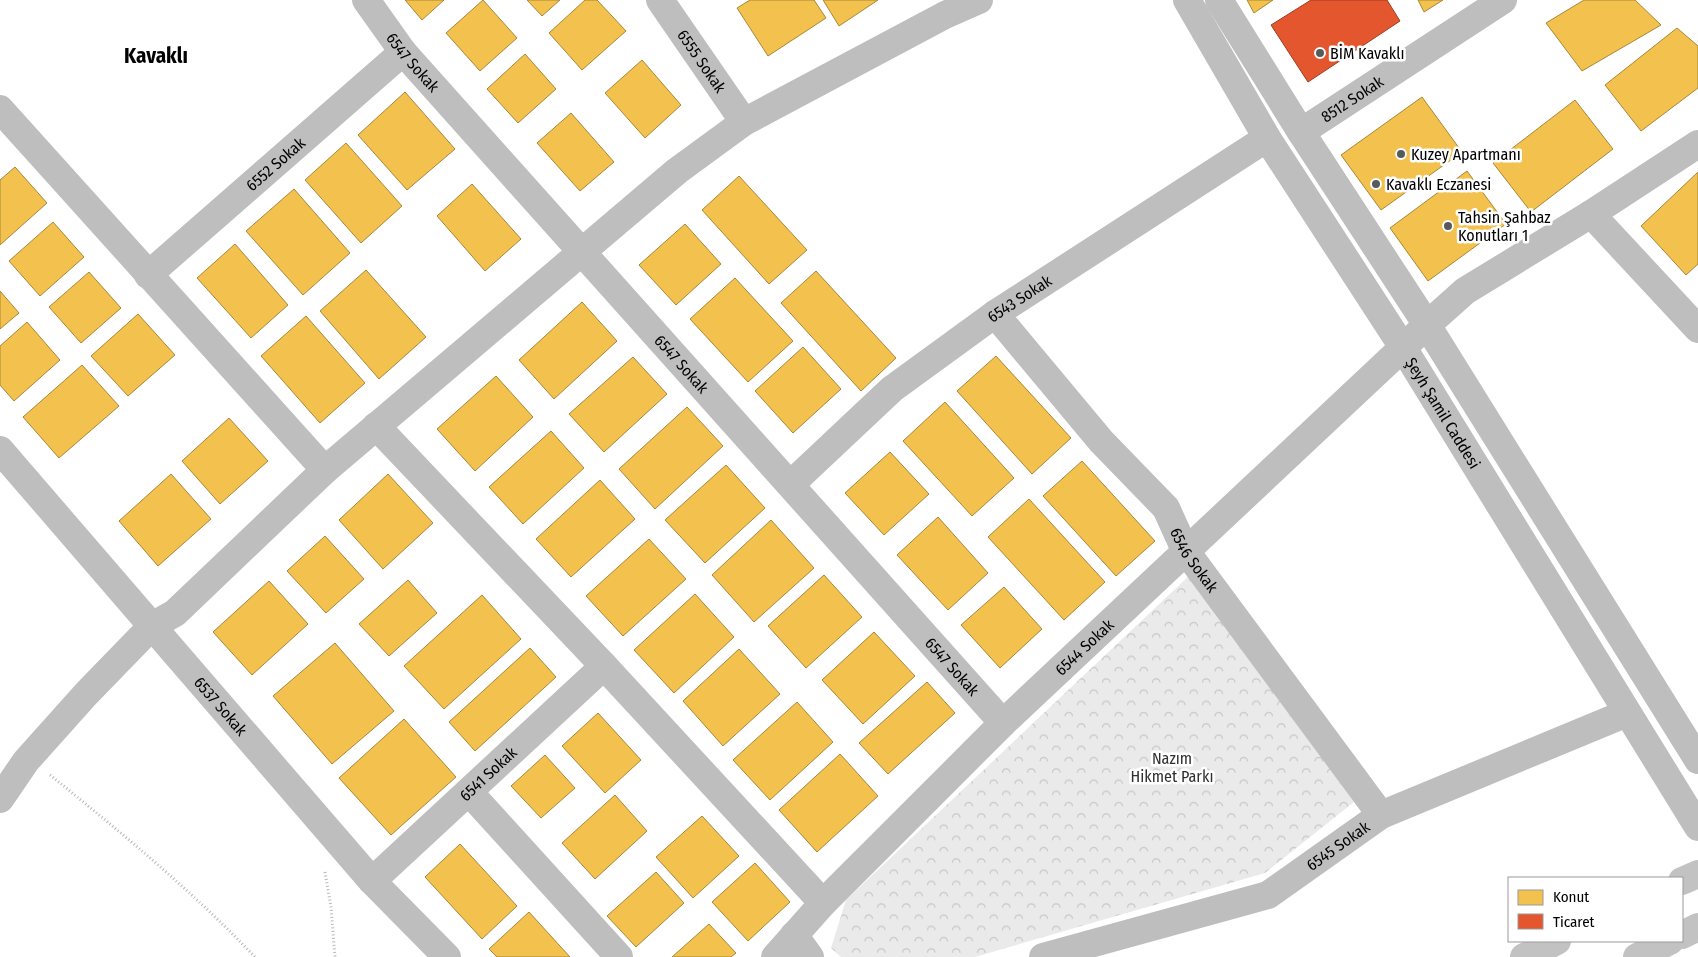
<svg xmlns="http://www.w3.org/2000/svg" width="1698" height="957" font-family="'Fira Sans Condensed',sans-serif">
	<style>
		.park { fill: url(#park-crowns) }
		.homes { fill: #f2c14e; stroke: #a98737 }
		.shops { fill: #e4572e; stroke: #a03d20 }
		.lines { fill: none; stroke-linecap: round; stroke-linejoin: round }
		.path { stroke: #b8b8b8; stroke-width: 3; stroke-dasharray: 1 2.5; stroke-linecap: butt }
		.minor { stroke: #bebebe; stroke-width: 28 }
		.tertiary { stroke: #bebebe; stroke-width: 28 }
		.secondary { stroke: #c2c2c2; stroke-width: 28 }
		.poi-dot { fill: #595959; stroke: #fff; stroke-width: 2 }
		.labels { text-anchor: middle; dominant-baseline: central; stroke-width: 5; stroke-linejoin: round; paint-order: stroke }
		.poi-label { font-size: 16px; fill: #000; stroke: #fff; text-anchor: start }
		.street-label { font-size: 16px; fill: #000; stroke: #fff }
		.park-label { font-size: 16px; fill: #303030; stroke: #fff }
		.district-label { font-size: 21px; font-weight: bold; fill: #000; stroke: #fff }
	</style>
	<defs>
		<pattern id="park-crowns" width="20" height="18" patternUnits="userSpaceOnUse" patternTransform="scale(1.25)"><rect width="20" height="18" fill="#eaeaea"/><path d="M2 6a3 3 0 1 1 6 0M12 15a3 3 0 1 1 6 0" fill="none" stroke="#c7c7c7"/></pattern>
	</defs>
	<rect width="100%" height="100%" fill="#fff"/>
	<!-- park -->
	<path class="park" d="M 1191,574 L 1354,802 L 1265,873 L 975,957 L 841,957 L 831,948 L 846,900 Z"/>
	<!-- homes -->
	<path class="homes" d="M 405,0 L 444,0 L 422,20 Z
		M 483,0 L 517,38 L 480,71 L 446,33 Z
		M 527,0 L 560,0 L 542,16 Z
		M 585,0 L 597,0 L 626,31 L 582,70 L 549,33 Z
		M 750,0 L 814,0 L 826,18 L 768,56 L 737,8 Z
		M 823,0 L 878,0 L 839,26 Z
		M 1247,0 L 1273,0 L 1254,13 Z
		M 1418,0 L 1443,0 L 1424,12 Z
		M 1584,0 L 1635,0 L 1661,25 L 1582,71 L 1546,23 Z
		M 1677,28 L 1698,46 L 1698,88 L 1641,131 L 1605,85 Z
		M 525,54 L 556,89 L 518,123 L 487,89 Z
		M 642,60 L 681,105 L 645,138 L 605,93 Z
		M 405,92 L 455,149 L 407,190 L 358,135 Z
		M 1422,97 L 1462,152 L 1381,210 L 1341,155 Z
		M 1575,100 L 1613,149 L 1531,212 L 1493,163 Z
		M 571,113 L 614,162 L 580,191 L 537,143 Z
		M 346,143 L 402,206 L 361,243 L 305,180 Z
		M 15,167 L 47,203 L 0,245 L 0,180 Z
		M 1467,171 L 1506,224 L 1428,281 L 1390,228 Z
		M 1698,172 L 1698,264 L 1686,275 L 1641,226 Z
		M 739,176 L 807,250 L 769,284 L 702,210 Z
		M 472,184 L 521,239 L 485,271 L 437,216 Z
		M 294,189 L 350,253 L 303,295 L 246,231 Z
		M 53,222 L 84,257 L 40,296 L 9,261 Z
		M 685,224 L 721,264 L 676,305 L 639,265 Z
		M 235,244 L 288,305 L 251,338 L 197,278 Z
		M 366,270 L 426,337 L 379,379 L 320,311 Z
		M 816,271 L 896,358 L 861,391 L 781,303 Z
		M 89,272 L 121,308 L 81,343 L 49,307 Z
		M 735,278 L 793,341 L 748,382 L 690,319 Z
		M 0,291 L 19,313 L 0,329 Z
		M 582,302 L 617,341 L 554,399 L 519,360 Z
		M 138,314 L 175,355 L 128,396 L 91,356 Z
		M 306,316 L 365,383 L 320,423 L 261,356 Z
		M 27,322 L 60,360 L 14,401 L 0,385 L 0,346 Z
		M 803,347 L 841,389 L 793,433 L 755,391 Z
		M 996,356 L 1071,438 L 1032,474 L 957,391 Z
		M 633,357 L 667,394 L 604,452 L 569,414 Z
		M 82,365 L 119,406 L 59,458 L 23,417 Z
		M 496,376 L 533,417 L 475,471 L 437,429 Z
		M 945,402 L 1014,478 L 972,516 L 903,441 Z
		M 687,407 L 723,446 L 655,509 L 619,469 Z
		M 229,418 L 268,461 L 220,504 L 182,461 Z
		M 551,431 L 584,468 L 523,524 L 489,487 Z
		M 890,452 L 929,494 L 884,535 L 845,493 Z
		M 1082,461 L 1155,541 L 1116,576 L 1043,496 Z
		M 726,465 L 765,508 L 705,563 L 665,520 Z
		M 171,474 L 211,519 L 158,566 L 119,521 Z
		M 388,474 L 433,523 L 383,569 L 339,520 Z
		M 600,480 L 635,519 L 571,577 L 536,539 Z
		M 1029,499 L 1105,582 L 1064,620 L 988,537 Z
		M 938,517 L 988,573 L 948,610 L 897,555 Z
		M 771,520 L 814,568 L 754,622 L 712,575 Z
		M 325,536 L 364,579 L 326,613 L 287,571 Z
		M 649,539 L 686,579 L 623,636 L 586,596 Z
		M 824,575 L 862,617 L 806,668 L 768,626 Z
		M 408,580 L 437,613 L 389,656 L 359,624 Z
		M 269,581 L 308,624 L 252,675 L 213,632 Z
		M 1004,587 L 1042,629 L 1000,668 L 961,625 Z
		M 695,594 L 734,637 L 674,693 L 634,650 Z
		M 482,595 L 521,639 L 444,709 L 404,666 Z
		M 874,632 L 915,676 L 863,724 L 822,680 Z
		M 335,643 L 394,711 L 332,764 L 273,696 Z
		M 530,648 L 556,677 L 475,751 L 449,722 Z
		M 739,649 L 780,694 L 723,746 L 683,701 Z
		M 927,682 L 955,713 L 888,774 L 859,743 Z
		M 797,702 L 833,742 L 770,800 L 733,760 Z
		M 598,713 L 641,760 L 605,793 L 562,746 Z
		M 404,719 L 456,777 L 391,835 L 339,778 Z
		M 840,754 L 878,796 L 817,852 L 779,810 Z
		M 545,755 L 575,788 L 541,818 L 511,786 Z
		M 615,795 L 647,831 L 595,879 L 562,843 Z
		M 702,816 L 739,856 L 693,898 L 656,857 Z
		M 460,844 L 517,906 L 482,939 L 425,877 Z
		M 755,863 L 790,902 L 748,941 L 712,902 Z
		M 656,872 L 684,903 L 636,947 L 607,916 Z
		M 529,912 L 570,957 L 497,957 L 489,949 Z
		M 709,924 L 736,953 L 731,957 L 672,957 Z"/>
	<!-- shops -->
	<path class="shops" d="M 1311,0 L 1387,0 L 1400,21 L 1308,82 L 1271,25 Z"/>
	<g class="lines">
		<!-- path -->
		<path class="path" d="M 50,775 C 122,833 192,891 255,957
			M 325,872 L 331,907 L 335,957"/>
		<!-- minor -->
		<g class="minor">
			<path id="s1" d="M 366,0 L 403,52 L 1003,723"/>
			<path id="s2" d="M 660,0 L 744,122"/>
			<path d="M 0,109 L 325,470"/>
			<path id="s3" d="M 1301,132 L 1503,0"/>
			<path d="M 1591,214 L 1698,329"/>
			<path id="s4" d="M 148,275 L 403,52"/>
			<path id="s5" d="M 995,314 L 1101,441 L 1166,508 L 1185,550 L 1381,815"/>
			<path d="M 376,426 L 604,666 L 823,903"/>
			<path id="s6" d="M 0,450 L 372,881 L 447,957"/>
			<path id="s7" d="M 791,484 L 892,389 L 995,314 L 1267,138"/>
			<path d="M 469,792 L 619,957"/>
			<path d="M 0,799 L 26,761 L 86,694 L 152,626 L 175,613 L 325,470 L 677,171 L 744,122 L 945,15 L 979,0"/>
			<path id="s8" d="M 372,881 L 604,666"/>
			<path d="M 794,935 L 810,957"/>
			<path id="s9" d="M 775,957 L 823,903 L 1003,723 L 1427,325 L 1465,291 L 1591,214 L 1698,144"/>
			<path id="s10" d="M 1043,957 L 1268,895 L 1381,815 L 1627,713"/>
		</g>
		<!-- tertiary -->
		<g class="tertiary">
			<path id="s11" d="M 1187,0 L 1267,138 L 1402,346 L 1698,827"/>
			<path d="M 1219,0 L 1301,132 L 1427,325 L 1698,760"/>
		</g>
		<!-- secondary -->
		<path class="secondary" d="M 1682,881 L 1698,874
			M 1682,935 L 1698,927
			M 1524,957 L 1557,941
			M 1637,957 L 1670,941"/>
	</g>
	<!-- markers -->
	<g class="poi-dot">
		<circle cx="1320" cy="53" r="5"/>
		<circle cx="1401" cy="154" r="5"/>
		<circle cx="1376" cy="184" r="5"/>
		<circle cx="1448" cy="226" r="5"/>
	</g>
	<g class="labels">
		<!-- poi labels -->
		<g class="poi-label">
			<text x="1330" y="53">BİM Kavaklı</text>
			<text x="1411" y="154">Kuzey Apartmanı</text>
			<text x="1386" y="184">Kavaklı Eczanesi</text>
			<text x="1458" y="217">Tahsin Şahbaz<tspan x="1458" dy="18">Konutları 1</tspan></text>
		</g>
		<!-- street labels -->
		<g class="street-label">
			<text stroke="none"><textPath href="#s1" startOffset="78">6547 Sokak</textPath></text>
			<text stroke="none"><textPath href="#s2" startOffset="74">6555 Sokak</textPath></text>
			<text stroke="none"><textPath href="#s3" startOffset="61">8512 Sokak</textPath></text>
			<text stroke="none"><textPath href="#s4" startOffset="169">6552 Sokak</textPath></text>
			<text stroke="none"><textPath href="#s7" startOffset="295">6543 Sokak</textPath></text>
			<text stroke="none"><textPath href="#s1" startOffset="482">6547 Sokak</textPath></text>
			<text stroke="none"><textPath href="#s11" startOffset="486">Şeyh Şamil Caddesi</textPath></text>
			<text stroke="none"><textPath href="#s5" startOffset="318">6546 Sokak</textPath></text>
			<text stroke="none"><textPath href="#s9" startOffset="438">6544 Sokak</textPath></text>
			<text stroke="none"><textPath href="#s1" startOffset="888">6547 Sokak</textPath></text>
			<text stroke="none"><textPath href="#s6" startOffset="338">6537 Sokak</textPath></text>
			<text stroke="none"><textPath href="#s8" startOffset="158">6541 Sokak</textPath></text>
			<text stroke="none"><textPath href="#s10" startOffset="319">6545 Sokak</textPath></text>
		</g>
		<!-- park labels -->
		<g class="park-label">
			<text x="1172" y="758">Nazım<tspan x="1172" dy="18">Hikmet Parkı</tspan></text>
		</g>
		<!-- district labels -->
		<g class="district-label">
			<text x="156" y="56">Kavaklı</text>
		</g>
	</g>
	<!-- legend -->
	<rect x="1508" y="877" width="175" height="65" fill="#ffffff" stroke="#999999"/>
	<rect x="1518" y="890" width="25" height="15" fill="#f2c14e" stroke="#999999"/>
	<text x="1553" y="902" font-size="15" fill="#000000">Konut</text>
	<rect x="1518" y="914" width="25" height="15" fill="#e4572e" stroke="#999999"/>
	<text x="1553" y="927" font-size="15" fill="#000000">Ticaret</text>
</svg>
